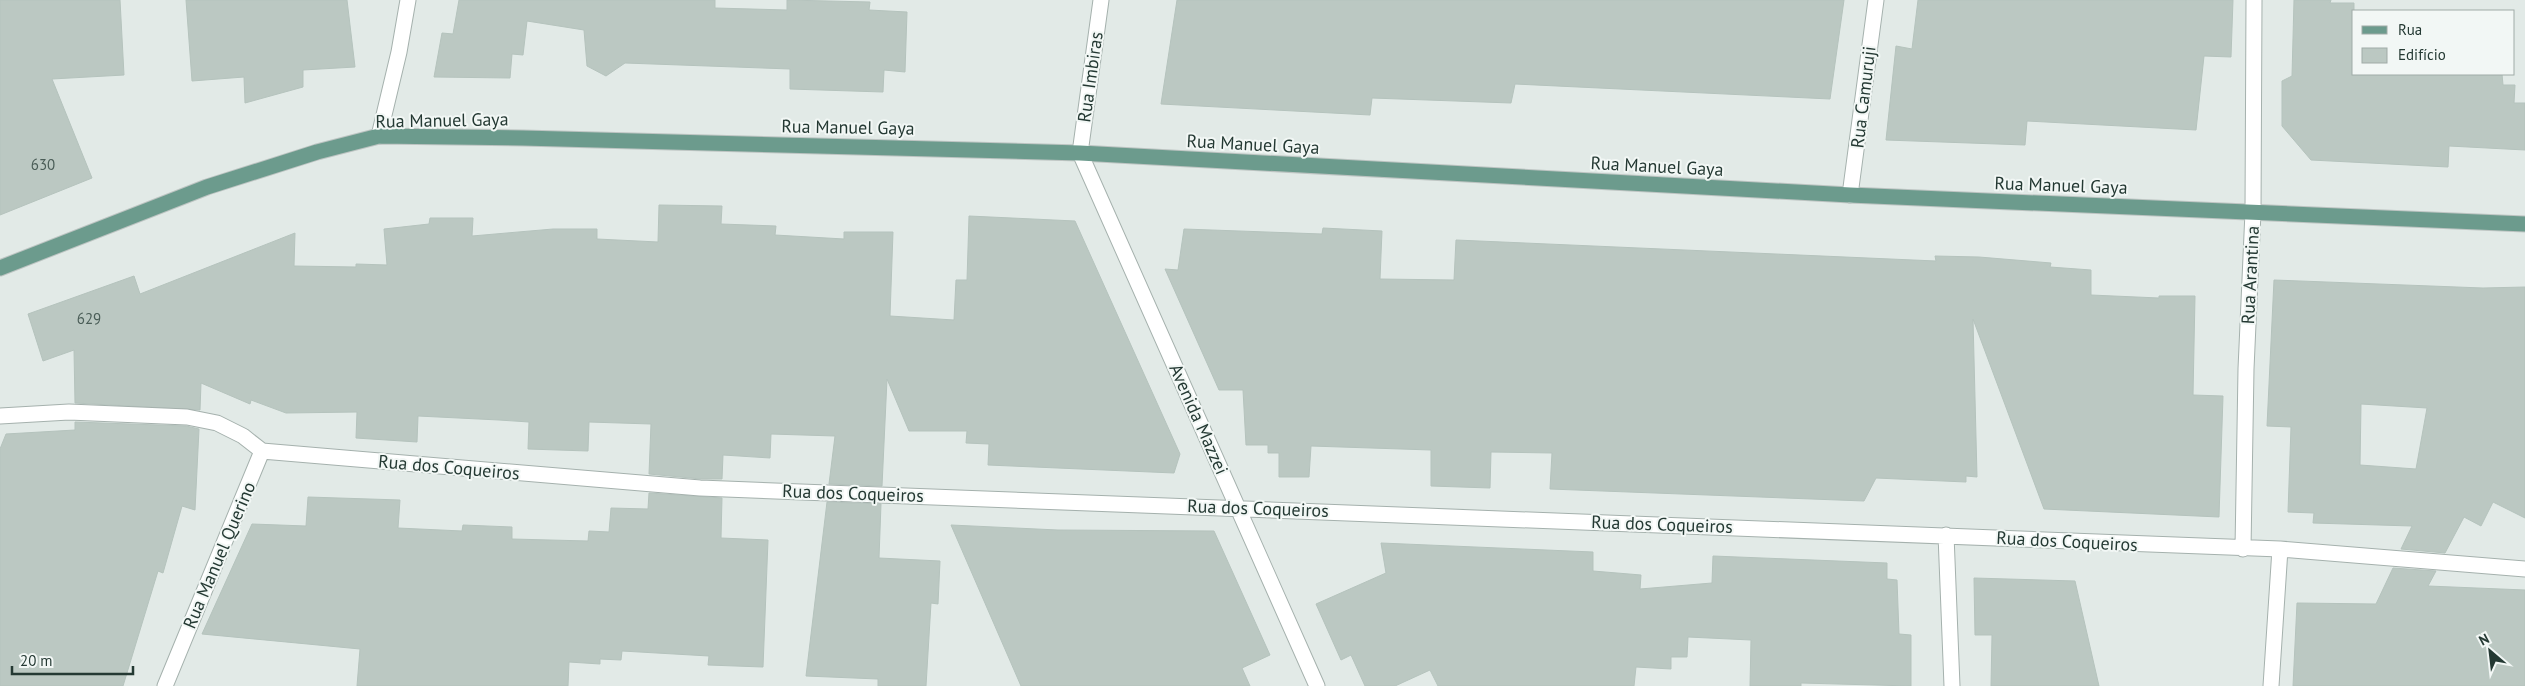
<svg xmlns="http://www.w3.org/2000/svg" width="2525" height="686" font-family="'PT Sans',sans-serif">
	<style>
		.building { fill: #bbc8c2; stroke: #b5c3bd; fill-rule: evenodd }
		.lines { fill: none; stroke-linecap: round; stroke-linejoin: round }
		.minor-casing { stroke: #a5b1ad; stroke-width: 17 }
		.major-casing { stroke: #bdc4c2; stroke-width: 17 }
		.minor { stroke: #fff; stroke-width: 15 }
		.major { stroke: #6c9b8d; stroke-width: 15 }
		.labels { text-anchor: middle; dominant-baseline: central; stroke-width: 4; stroke-linejoin: round; paint-order: stroke }
		.number-label { font-size: 15px; fill: #4a5d57 }
		.street-label { font-size: 18px; fill: #243933; stroke: #f2f7f5 }
	</style>
	<rect width="100%" height="100%" fill="#e2eae7"/>
	<!-- building -->
	<path class="building" d="M 0,0 L 120,0 L 124,75 L 52,79 L 92,178 L 0,215 Z
		M 186,0 L 347,0 L 355,67 L 303,70 L 303,87 L 245,103 L 244,77 L 192,81 Z
		M 459,0 L 715,0 L 715,8 L 787,10 L 787,0 L 870,2 L 869,10 L 907,12 L 905,72 L 884,70 L 883,92 L 790,89 L 790,69 L 625,63 L 606,76 L 587,66 L 584,30 L 527,21 L 523,55 L 512,54 L 510,78 L 434,77 L 442,33 L 453,34 Z
		M 1177,0 L 1844,0 L 1830,99 L 1515,84 L 1511,103 L 1372,98 L 1370,115 L 1161,104 Z
		M 1918,0 L 2233,0 L 2231,57 L 2204,56 L 2196,130 L 2027,121 L 2025,145 L 1886,140 L 1896,46 L 1912,49 Z
		M 2294,0 L 2331,0 L 2330,3 L 2354,3 L 2354,74 L 2502,74 L 2503,85 L 2515,85 L 2514,103 L 2525,103 L 2525,150 L 2449,146 L 2448,167 L 2311,160 L 2282,126 L 2282,81 L 2292,76 Z
		M 659,205 L 722,206 L 721,224 L 776,226 L 775,235 L 844,239 L 844,232 L 893,232 L 890,316 L 954,320 L 956,280 L 967,280 L 969,216 L 1075,221 L 1180,454 L 1174,473 L 988,465 L 989,444 L 966,443 L 967,431 L 909,431 L 887,379 L 882,486 L 829,484 L 835,436 L 771,434 L 770,458 L 723,455 L 722,479 L 701,479 L 649,474 L 651,424 L 589,422 L 588,451 L 528,449 L 529,422 L 499,420 L 418,416 L 417,442 L 356,438 L 357,412 L 286,413 L 251,400 L 250,404 L 201,383 L 200,410 L 75,403 L 74,350 L 43,361 L 28,314 L 134,276 L 140,294 L 295,233 L 294,266 L 356,267 L 356,264 L 387,265 L 384,229 L 429,224 L 430,218 L 473,218 L 472,236 L 553,229 L 597,229 L 597,239 L 658,242 Z
		M 1323,228 L 1382,231 L 1380,279 L 1454,280 L 1456,240 L 1936,261 L 1935,256 L 1979,257 L 2051,263 L 2050,267 L 2091,270 L 2091,295 L 2159,298 L 2159,296 L 2195,296 L 2193,395 L 2223,396 L 2219,517 L 2044,509 L 1973,319 L 1977,477 L 1966,476 L 1966,482 L 1876,478 L 1864,501 L 1550,489 L 1552,453 L 1491,452 L 1490,488 L 1431,486 L 1431,450 L 1311,446 L 1309,477 L 1279,477 L 1279,453 L 1268,453 L 1268,445 L 1246,445 L 1243,390 L 1219,390 L 1165,269 L 1178,270 L 1184,229 L 1322,234 Z
		M 2274,280 L 2483,288 L 2525,287 L 2525,518 L 2493,502 L 2481,526 L 2464,517 L 2445,553 L 2401,549 L 2412,526 L 2313,523 L 2314,513 L 2288,512 L 2291,427 L 2267,426 ZM 2361,404 L 2427,408 L 2416,469 L 2360,465 Z
		M 75,422 L 186,426 L 199,429 L 195,510 L 182,506 L 163,573 L 158,571 L 123,686 L 0,686 L 0,449 L 6,434 L 75,430 Z
		M 649,493 L 722,498 L 721,538 L 768,540 L 763,667 L 708,665 L 709,656 L 622,651 L 621,660 L 600,659 L 600,664 L 569,662 L 568,686 L 357,686 L 360,649 L 202,634 L 252,524 L 306,526 L 308,497 L 400,500 L 398,528 L 462,531 L 463,525 L 512,527 L 512,539 L 588,541 L 589,531 L 609,532 L 611,508 L 648,509 Z
		M 827,502 L 881,504 L 879,558 L 940,561 L 938,604 L 931,603 L 926,686 L 878,686 L 878,679 L 806,676 Z
		M 951,525 L 1058,530 L 1214,531 L 1270,655 L 1242,668 L 1250,686 L 1021,686 Z
		M 1381,543 L 1593,552 L 1593,571 L 1641,575 L 1640,589 L 1712,583 L 1713,556 L 1887,563 L 1887,579 L 1897,580 L 1899,634 L 1911,635 L 1911,686 L 1801,683 L 1801,686 L 1750,686 L 1751,640 L 1688,637 L 1687,657 L 1671,657 L 1671,669 L 1636,667 L 1634,686 L 1438,686 L 1430,670 L 1395,686 L 1365,686 L 1351,655 L 1341,660 L 1316,604 L 1386,573 Z
		M 2393,568 L 2436,571 L 2428,586 L 2525,590 L 2525,686 L 2293,686 L 2297,603 L 2376,604 Z
		M 1974,578 L 2075,581 L 2099,686 L 1991,686 L 1992,635 L 1975,635 Z"/>
	<g class="lines">
		<!-- minor casing -->
		<g class="minor-casing">
			<path id="minor" d="M 1101,0 L 1080,153 L 1317,686
				M 379,136 L 399,52 L 408,0
				M 1850,195 L 1876,0
				M 0,416 L 69,412 L 187,417 L 217,423 L 243,436 L 262,451 L 700,488 L 2280,549 L 2525,569
				M 1946,535 L 1952,686
				M 2243,549 L 2246,369 L 2253,212 L 2254,0
				M 165,686 L 262,451
				M 2271,686 L 2280,549"/>
		</g>
		<!-- major casing -->
		<g class="major-casing">
			<path id="major" d="M 0,268 L 207,187 L 317,152 L 379,136 L 523,138 L 1080,153 L 1850,195 L 2525,224"/>
		</g>
		<!-- minor -->
		<use href="#minor" class="minor"/>
		<!-- major -->
		<use href="#major" class="major"/>
	</g>
	<g class="labels">
		<!-- number labels -->
		<g class="number-label">
			<text x="43" y="164">630</text>
			<text x="89" y="318">629</text>
		</g>
		<!-- street labels -->
		<g class="street-label">
			<text transform="translate(1090 77) rotate(-82)">Rua Imbiras</text>
			<text transform="translate(1863 97) rotate(-83)">Rua Camuruji</text>
			<text transform="translate(442 120) rotate(-1)">Rua Manuel Gaya</text>
			<text transform="translate(848 127) rotate(1)">Rua Manuel Gaya</text>
			<text transform="translate(1253 144) rotate(3)">Rua Manuel Gaya</text>
			<text transform="translate(1657 166) rotate(3)">Rua Manuel Gaya</text>
			<text transform="translate(2061 185) rotate(2)">Rua Manuel Gaya</text>
			<text transform="translate(2250 275) rotate(-87)">Rua Arantina</text>
			<text transform="translate(1199 419) rotate(66)">Avenida Mazzei</text>
			<text transform="translate(449 467) rotate(5)">Rua dos Coqueiros</text>
			<text transform="translate(853 493) rotate(2)">Rua dos Coqueiros</text>
			<text transform="translate(1258 508) rotate(2)">Rua dos Coqueiros</text>
			<text transform="translate(1662 524) rotate(2)">Rua dos Coqueiros</text>
			<text transform="translate(2067 541) rotate(3)">Rua dos Coqueiros</text>
			<text transform="translate(219 555) rotate(-67)">Rua Manuel Querino</text>
		</g>
	</g>
	<!-- legend -->
	<rect x="2352" y="10" width="162" height="65" fill="#f2f7f5" stroke="#a0aba7"/>
	<rect x="2362" y="26" width="25" height="8" fill="#6c9b8d" stroke="#a0aba7"/>
	<text x="2398" y="35" font-size="15" fill="#243933">Rua</text>
	<rect x="2362" y="48" width="25" height="15" fill="#bbc8c2" stroke="#a0aba7"/>
	<text x="2398" y="60" font-size="15" fill="#243933">Edifício</text>
	<!-- north arrow -->
	<g transform="translate(2490 651) rotate(332)" stroke="#f2f7f5" stroke-width="4" paint-order="stroke">
	<path d="M0-4L9 19L0 12L-9 19Z" fill="#243933"/>
	<text y="-8" font-size="14" font-weight="bold" text-anchor="middle" fill="#243933">N</text>
	</g>
	<!-- scale -->
	<path d="M12 666v8h121v-8" fill="none" stroke="#243933" stroke-width="2.5"/>
	<text x="20" y="666" font-size="15" fill="#243933" stroke="#f2f7f5" stroke-width="4" paint-order="stroke">20 m</text>
</svg>
